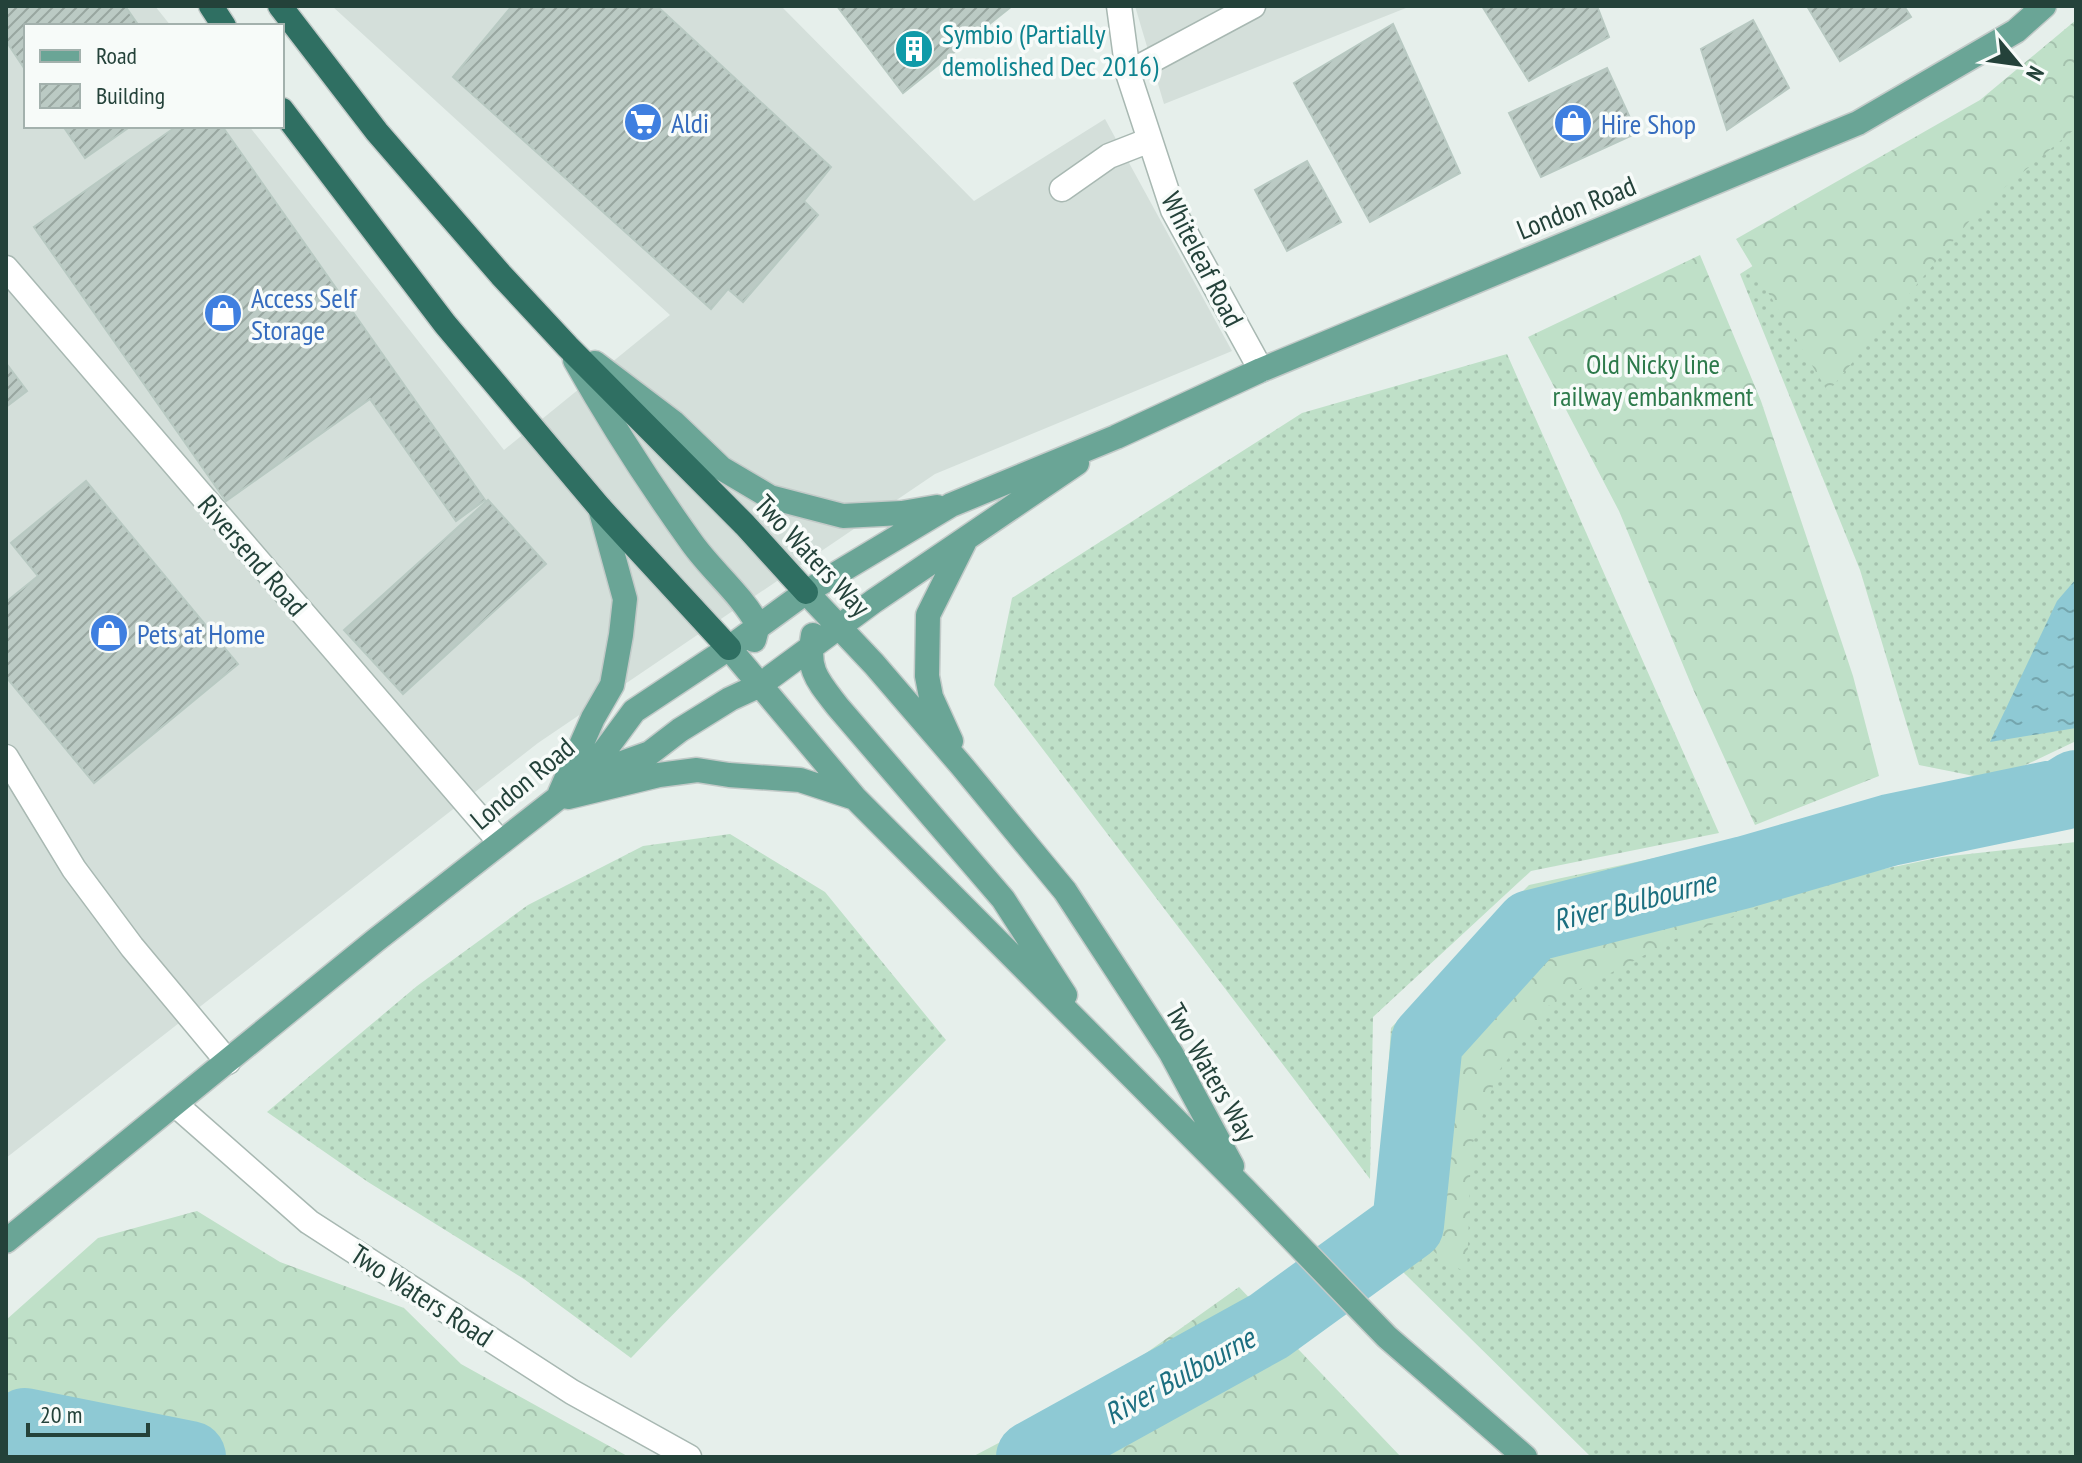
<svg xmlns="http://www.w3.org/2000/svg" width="2082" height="1463" font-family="'PT Sans Narrow',sans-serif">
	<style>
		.built { fill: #d4dfda }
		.grass { fill: url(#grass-dots) }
		.forest { fill: url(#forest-crowns) }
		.water { fill: url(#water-ripples) }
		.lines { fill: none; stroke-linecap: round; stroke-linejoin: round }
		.river { stroke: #8ec9d4; stroke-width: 72 }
		.building { fill: url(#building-hatch); stroke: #b8c9c2; stroke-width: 2 }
		.minor-casing { stroke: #a8b8b2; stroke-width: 27 }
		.major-casing { stroke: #c2cac8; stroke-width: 27 }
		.highway-casing { stroke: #c2cac8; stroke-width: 27 }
		.minor { stroke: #fff; stroke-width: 24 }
		.major { stroke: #6aa596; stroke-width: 24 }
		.highway { stroke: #2f6f62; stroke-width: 24 }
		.labels { text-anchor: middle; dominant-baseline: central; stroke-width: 7; stroke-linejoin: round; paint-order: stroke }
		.culture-label { font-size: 28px; fill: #0d838f; stroke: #f7fbf9; text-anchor: start }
		.shop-label { font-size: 28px; fill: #366cbe; stroke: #f7fbf9; text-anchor: start }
		.street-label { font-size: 28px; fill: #24423a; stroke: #f7fbf9 }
		.park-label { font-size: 28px; fill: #2d7a4b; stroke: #f7fbf9 }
		.water-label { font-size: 30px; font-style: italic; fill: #1c6f80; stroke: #f7fbf9 }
	</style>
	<defs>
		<pattern id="grass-dots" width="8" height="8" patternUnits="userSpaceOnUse" patternTransform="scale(2)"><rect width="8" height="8" fill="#bfe0c8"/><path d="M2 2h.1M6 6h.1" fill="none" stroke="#a4c1ad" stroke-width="1.8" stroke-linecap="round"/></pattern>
		<pattern id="forest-crowns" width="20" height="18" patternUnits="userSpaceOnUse" patternTransform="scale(2)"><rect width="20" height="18" fill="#bfe0c8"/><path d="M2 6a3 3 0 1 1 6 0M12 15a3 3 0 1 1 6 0" fill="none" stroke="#a4c1ad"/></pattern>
		<pattern id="water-ripples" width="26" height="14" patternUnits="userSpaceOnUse" patternTransform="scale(2)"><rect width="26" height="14" fill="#8ec9d4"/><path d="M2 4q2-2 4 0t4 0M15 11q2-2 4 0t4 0" fill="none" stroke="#74a5ad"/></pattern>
		<pattern id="building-hatch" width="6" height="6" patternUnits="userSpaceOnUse" patternTransform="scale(2)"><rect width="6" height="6" fill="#bbcac4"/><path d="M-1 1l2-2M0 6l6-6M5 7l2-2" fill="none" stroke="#98a6a0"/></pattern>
	</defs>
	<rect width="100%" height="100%" fill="#e6efeb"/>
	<!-- built -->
	<path class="built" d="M 6,6 L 155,6 L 171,26 L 26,26 L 26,126 L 249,126 L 504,450 L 670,315 L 332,6 L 781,6 L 974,201 L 1105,119 L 1232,351 L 935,474 L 538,743 L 6,1158 Z
		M 1135,6 L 1411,6 L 1164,104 Z"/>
	<!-- grass -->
	<path class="grass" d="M 2076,57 L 2076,741 L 1994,780 L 1919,765 L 1860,570 L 1740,274 L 1950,141 Z
		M 1507,354 L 1719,833 L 1531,871 L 1373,1017 L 1370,1179 L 994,685 L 1012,598 L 1302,413 Z
		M 730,834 L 825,892 L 946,1040 C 842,1147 734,1250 631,1358 L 524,1279 L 368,1182 L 267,1112 L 417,986 L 528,905 L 643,846 Z
		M 2076,842 L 2076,1457 L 1591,1457 L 1404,1273 L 1422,1051 L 1543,927 L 1785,879 L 1859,874 L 1942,857 Z"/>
	<!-- forest -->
	<path class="forest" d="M 2076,20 L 2076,128 L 1981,207 L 1828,392 L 1736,239 L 1980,100 Z
		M 1700,255 L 1761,401 L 1853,676 L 1879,776 L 1755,825 L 1693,689 L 1619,511 L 1528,337 Z
		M 1738,840 L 1780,898 L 1675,939 L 1548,1006 L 1498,1072 L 1471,1148 L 1467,1274 L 1378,1214 L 1391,1028 L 1461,954 L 1529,885 Z
		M 197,1211 L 280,1262 L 404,1308 L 461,1364 L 629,1457 L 6,1457 L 6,1320 L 98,1238 Z
		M 1239,1287 L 1401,1457 L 972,1457 L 1080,1400 Z"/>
	<!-- water -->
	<path class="water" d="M 2076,579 L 2076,728 L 1990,742 L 2057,601 Z"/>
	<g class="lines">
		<!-- river -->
		<path class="river" d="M 6,1434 L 25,1424 L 190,1457
			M 1032,1457 L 1269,1326 L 1408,1225 L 1427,1041 L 1531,926 L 1745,872 L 1890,830 L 2063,794 L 2076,786"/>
	</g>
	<!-- building -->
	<path class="building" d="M 6,6 L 125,6 L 139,26 L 26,26 L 26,71 L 6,41 Z
		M 512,6 L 657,6 L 831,167 L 804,201 L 818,215 L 743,302 L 728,289 L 711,309 L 453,77 Z
		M 837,6 L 1012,6 L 903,93 Z
		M 1482,6 L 1597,6 L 1609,37 L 1529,81 Z
		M 1807,6 L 1904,6 L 1911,17 L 1840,61 Z
		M 1753,20 L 1789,88 L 1727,130 L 1701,49 Z
		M 1393,24 L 1460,173 L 1370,222 L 1294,83 Z
		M 1607,68 L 1637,133 L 1541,177 L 1509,113 Z
		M 63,126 L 131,126 L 85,158 Z
		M 177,126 L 222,126 L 485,500 L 456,521 L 370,399 L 226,501 L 34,227 Z
		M 1307,161 L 1341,222 L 1287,251 L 1255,190 Z
		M 6,363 L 27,391 L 6,407 Z
		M 86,481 L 238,664 L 94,783 L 6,677 L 6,602 L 38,576 L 11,543 Z
		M 488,500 L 546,564 L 403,694 L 344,630 Z"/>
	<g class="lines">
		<!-- minor casing -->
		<g class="minor-casing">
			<path id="minor" d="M 1119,6 L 1128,73 L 1173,210 L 1261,370
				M 1128,73 L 1253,6
				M 1062,189 L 1109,156 L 1150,140
				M 6,268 L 500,842
				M 6,757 L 74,869 L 132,947 L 228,1062
				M 176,1105 L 309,1222 L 572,1392 L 689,1457"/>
		</g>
		<!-- major casing -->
		<g class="major-casing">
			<path id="major" d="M 575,360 C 611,424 649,483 692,543 C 712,571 741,594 758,625 L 754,640
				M 595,363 L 673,422 L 721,468 L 770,497 L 843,516 L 902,513 L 937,507
				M 806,592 L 874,664 L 961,765 L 1065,891 L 1171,1053 L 1232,1166
				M 813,635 C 806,670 818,681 838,707 L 1003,899 L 1065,995
				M 729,648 L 855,798 L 1245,1190 L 1387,1337 L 1525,1457
				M 951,741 L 931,697 L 927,676 L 928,615 L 964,543
				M 586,776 L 650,753 L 680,730 L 730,699 L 760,685 L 874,601 L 1077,463
				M 560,793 L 593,718 L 612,685 L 621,635 L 625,599 L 600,508
				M 568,797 L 659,775 L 697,770 L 729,775 L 800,780 L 855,798
				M 6,1241 L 376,940 L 586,776 L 634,711 L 729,648 L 806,592 L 951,505 L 1116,437 L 1261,370 L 1858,123 L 2016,31 L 2044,6"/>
		</g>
		<!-- highway casing -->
		<g class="highway-casing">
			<path id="highway" d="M 211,6 L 224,26
				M 280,6 L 377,132 L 501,275 L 568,347 L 745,525 L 806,592
				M 282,110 L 445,324 L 600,508 L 729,648"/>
		</g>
		<!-- minor -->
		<use href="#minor" class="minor"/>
		<!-- major -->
		<use href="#major" class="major"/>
		<!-- highway -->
		<use href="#highway" class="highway"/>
	</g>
	<!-- icons -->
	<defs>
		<g id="building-disc" transform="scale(2)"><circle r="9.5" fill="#0f9aa8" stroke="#f7fbf9"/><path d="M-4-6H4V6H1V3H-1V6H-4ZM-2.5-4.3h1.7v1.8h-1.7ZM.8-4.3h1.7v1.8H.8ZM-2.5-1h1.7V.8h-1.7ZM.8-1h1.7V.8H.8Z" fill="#fff"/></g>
		<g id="supermarket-disc" transform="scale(2)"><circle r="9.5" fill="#3f7fe0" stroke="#f7fbf9"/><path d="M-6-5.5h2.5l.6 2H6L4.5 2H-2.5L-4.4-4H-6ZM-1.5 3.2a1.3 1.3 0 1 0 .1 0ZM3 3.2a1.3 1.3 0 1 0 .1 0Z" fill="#fff"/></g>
		<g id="shop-disc" transform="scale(2)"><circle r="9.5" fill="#3f7fe0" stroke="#f7fbf9"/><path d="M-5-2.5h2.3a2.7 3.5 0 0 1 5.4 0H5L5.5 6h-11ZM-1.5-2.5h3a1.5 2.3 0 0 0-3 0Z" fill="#fff"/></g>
	</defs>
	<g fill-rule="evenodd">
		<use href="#building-disc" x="914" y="49"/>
		<use href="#supermarket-disc" x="643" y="122"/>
		<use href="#shop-disc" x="1573" y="123"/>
		<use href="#shop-disc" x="223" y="313"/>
		<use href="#shop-disc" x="109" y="633"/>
	</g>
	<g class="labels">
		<!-- culture labels -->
		<g class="culture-label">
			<text x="942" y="33">Symbio (Partially<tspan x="942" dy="32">demolished Dec 2016)</tspan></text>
		</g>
		<!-- shop labels -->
		<g class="shop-label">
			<text x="671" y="122">Aldi</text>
			<text x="1601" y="123">Hire Shop</text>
			<text x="251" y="297">Access Self<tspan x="251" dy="32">Storage</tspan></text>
			<text x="137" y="633">Pets at Home</text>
		</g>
		<!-- street labels -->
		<g class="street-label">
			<text transform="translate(1576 207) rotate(-22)">London Road</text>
			<text transform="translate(1203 259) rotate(63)">Whiteleaf Road</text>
			<text transform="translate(253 555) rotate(49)">Riversend Road</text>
			<text transform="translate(813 555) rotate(47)">Two Waters Way</text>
			<text transform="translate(522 783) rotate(-40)">London Road</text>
			<text transform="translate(1212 1072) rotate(60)">Two Waters Way</text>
			<text transform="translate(422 1295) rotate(33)">Two Waters Road</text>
		</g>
		<!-- park labels -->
		<g class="park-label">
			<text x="1653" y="363">Old Nicky line<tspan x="1653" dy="32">railway embankment</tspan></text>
		</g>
		<!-- water labels -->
		<g class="water-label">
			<text transform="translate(1634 900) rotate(-14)">River Bulbourne</text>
			<text transform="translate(1179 1375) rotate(-29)">River Bulbourne</text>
		</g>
	</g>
	<!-- border -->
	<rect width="2082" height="1463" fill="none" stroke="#24423a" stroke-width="16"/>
	<!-- legend -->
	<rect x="24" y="24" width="260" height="104" fill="#f7fbf9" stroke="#a3b1ad" stroke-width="2"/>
	<rect x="40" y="50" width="40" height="12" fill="#6aa596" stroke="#a3b1ad" stroke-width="2"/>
	<text x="96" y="64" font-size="24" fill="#24423a">Road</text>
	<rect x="40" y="84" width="40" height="24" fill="url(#building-hatch)" stroke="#a3b1ad" stroke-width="2"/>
	<text x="96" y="104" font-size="24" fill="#24423a">Building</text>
	<!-- north arrow -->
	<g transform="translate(2018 64) rotate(119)" stroke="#f7fbf9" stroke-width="6" paint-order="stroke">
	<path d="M0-6L14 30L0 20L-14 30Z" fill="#24423a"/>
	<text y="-12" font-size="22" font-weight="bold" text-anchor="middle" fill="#24423a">N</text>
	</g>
	<!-- scale -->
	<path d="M28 1423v12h120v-12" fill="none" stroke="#24423a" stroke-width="4"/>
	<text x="40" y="1423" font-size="24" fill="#24423a" stroke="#f7fbf9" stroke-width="6" paint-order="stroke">20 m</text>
</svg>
